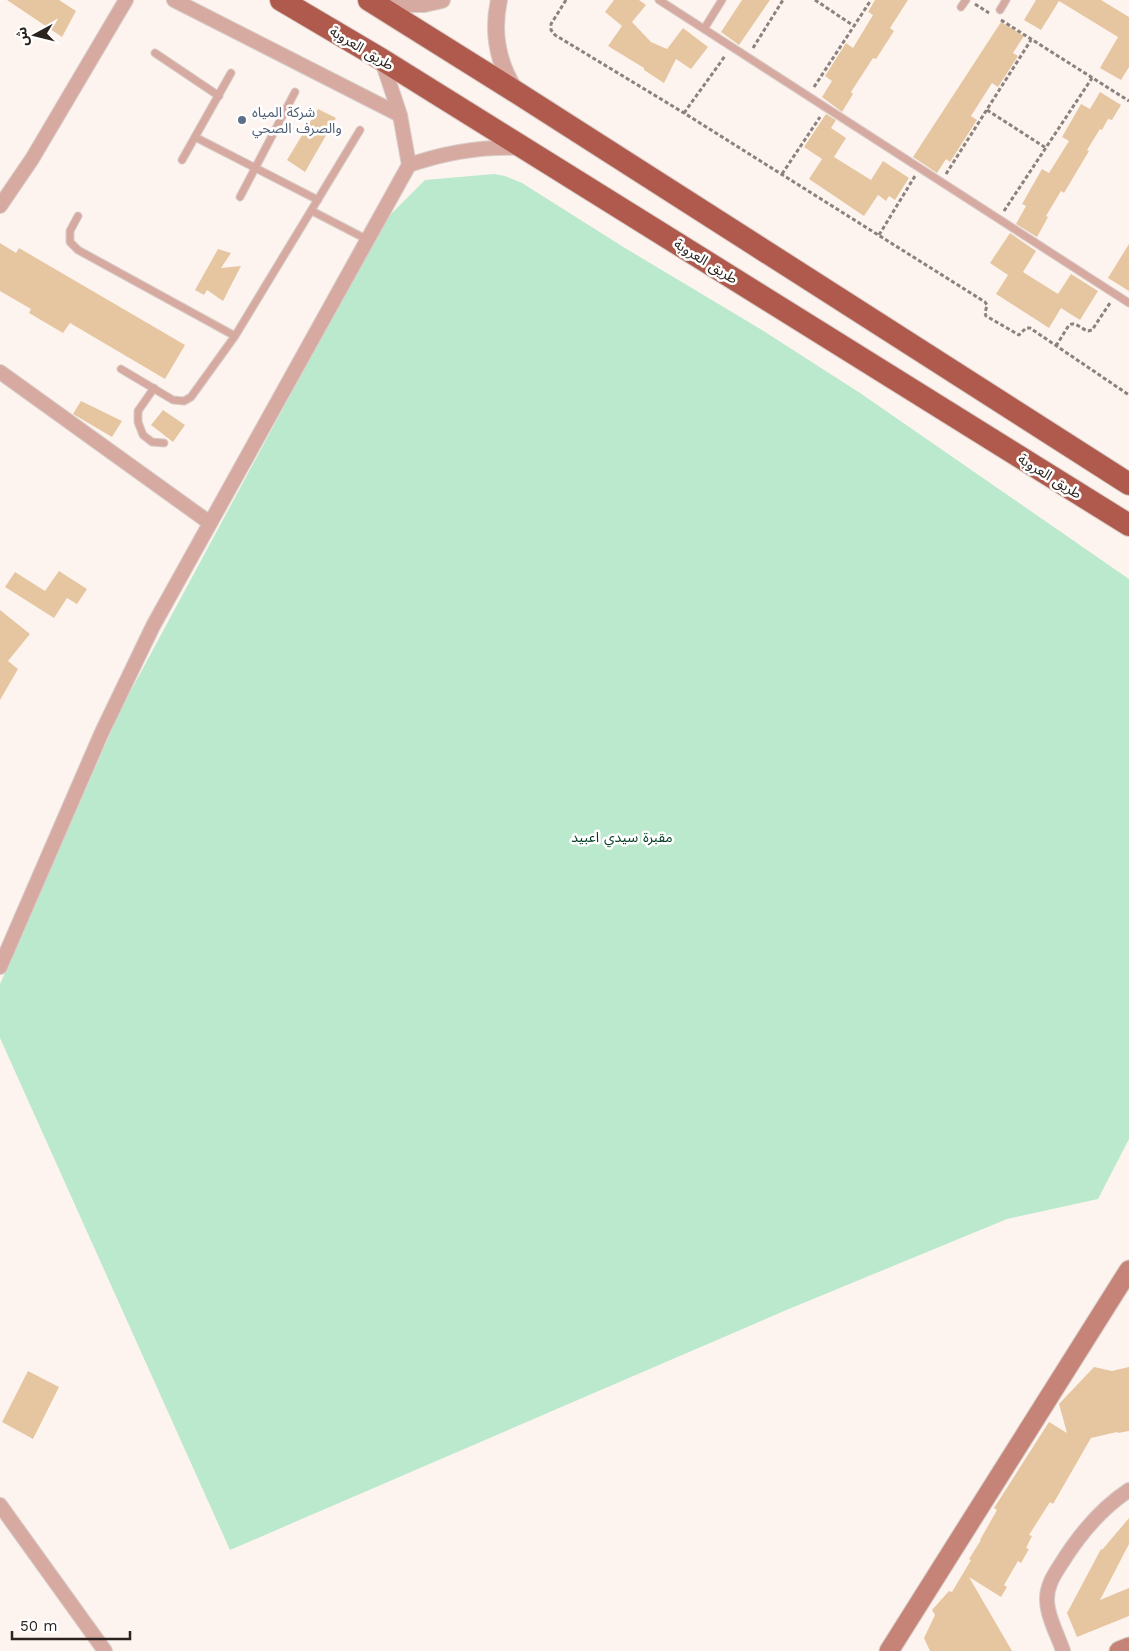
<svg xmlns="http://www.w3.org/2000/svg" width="1129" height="1651" font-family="'Work Sans','Noto Sans Arabic',sans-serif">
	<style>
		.green { fill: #bae9cd }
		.building { fill: #e6c6a0 }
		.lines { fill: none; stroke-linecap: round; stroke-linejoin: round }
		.service-casing { stroke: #d8cec9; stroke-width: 9 }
		.minor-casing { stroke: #d8cec9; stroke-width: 16 }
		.tertiary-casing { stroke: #d8cec9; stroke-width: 18 }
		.secondary-casing { stroke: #d8cec9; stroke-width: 21 }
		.trunk-casing { stroke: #d8cec9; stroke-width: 24 }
		.path { stroke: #8b827d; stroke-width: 3; stroke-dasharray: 4 2.5; stroke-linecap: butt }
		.service { stroke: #d7aaa1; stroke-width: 7 }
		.minor { stroke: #d7aaa1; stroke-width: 14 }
		.tertiary { stroke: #d7aaa1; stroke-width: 16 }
		.secondary { stroke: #c58477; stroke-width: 19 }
		.trunk { stroke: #af5a4c; stroke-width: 22 }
		.service-dot { fill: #5c6f8a; stroke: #fff; stroke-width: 2 }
		.labels { text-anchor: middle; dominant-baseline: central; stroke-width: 5; stroke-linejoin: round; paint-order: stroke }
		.street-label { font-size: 14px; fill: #2c231e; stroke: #fff }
		.service-label { font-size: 14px; fill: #4e5e75; stroke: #fff; text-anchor: start }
		.park-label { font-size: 14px; fill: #003d23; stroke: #fff }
	</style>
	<rect width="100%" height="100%" fill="#fef4ef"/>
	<!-- green -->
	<path class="green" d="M 494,174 L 505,176 L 522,183 L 625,248 L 762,330 L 860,393 L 1129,579 L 1129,1139 L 1098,1199 L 1007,1219 L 784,1311 L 230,1550 L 0,1038 L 0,984 L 121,709 L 384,221 L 425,180 Z"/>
	<!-- building -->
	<path class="building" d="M 7,0 L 59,0 L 76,11 L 62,37 Z
		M 614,0 L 639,0 L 646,5 L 632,22 L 651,42 L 667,49 L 683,28 L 708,47 L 691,69 L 676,59 L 664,83 L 644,70 L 644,68 L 608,46 L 622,26 L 605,12 Z
		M 742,0 L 770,0 L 739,45 L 721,32 Z
		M 875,0 L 908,0 L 890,28 L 894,31 L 876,59 L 873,58 L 851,92 L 853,94 L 842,112 L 822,97 L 832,81 L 825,76 L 846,43 L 853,48 L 873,15 L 868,12 Z
		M 1036,0 L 1101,0 L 1129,17 L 1129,67 L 1121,80 L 1100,68 L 1118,37 L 1059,1 L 1041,30 L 1024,20 Z
		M 1001,22 L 1024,36 L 1013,53 L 1018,56 L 998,87 L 992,83 L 971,116 L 977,120 L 950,162 L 946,159 L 937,173 L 913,157 Z
		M 1100,92 L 1121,105 L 1112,120 L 1108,119 L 1102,130 L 1100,129 L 1087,150 L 1089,151 L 1064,193 L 1061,191 L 1046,216 L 1048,217 L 1037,237 L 1016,224 L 1026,206 L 1022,204 L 1042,169 L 1049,173 L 1069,141 L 1062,137 L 1081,104 L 1090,109 Z
		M 318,109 L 336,118 L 305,172 L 287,160 Z
		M 826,114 L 836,120 L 831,128 L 846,138 L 834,157 L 871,180 L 883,161 L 909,178 L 895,200 L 889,196 L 886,201 L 878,195 L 864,216 L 809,179 L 822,159 L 804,147 Z
		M 1010,233 L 1036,251 L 1023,272 L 1058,294 L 1071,274 L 1098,291 L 1080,320 L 1061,308 L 1049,328 L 996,294 L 1008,275 L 990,263 Z
		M 0,243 L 16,253 L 19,248 L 185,345 L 165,379 L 70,323 L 63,333 L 29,313 L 31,309 L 0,291 Z
		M 1129,244 L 1129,291 L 1108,278 Z
		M 218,249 L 231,253 L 221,268 L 241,266 L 223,301 L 207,290 L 204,295 L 195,290 Z
		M 81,401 L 122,421 L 112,437 L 73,414 Z
		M 163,410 L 185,425 L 173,442 L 151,425 Z
		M 59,571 L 87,589 L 77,604 L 67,598 L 54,618 L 5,587 L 15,572 L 45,591 Z
		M 0,610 L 30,634 L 8,661 L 18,669 L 0,700 Z
		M 1094,1367 L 1112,1371 L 1129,1367 L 1129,1431 L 1118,1433 L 1117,1432 L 1091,1438 L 1053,1504 L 1050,1502 L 1029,1535 L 1032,1536 L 1026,1548 L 1029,1549 L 1021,1563 L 1018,1561 L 1004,1585 L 1007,1587 L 1001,1597 L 969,1577 L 1012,1651 L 930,1651 L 924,1638 L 935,1615 L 932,1610 L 949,1591 L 952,1592 L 971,1560 L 969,1559 L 981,1540 L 980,1540 L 997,1510 L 994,1508 L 1049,1422 L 1067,1433 L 1059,1404 Z
		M 28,1371 L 59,1387 L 33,1439 L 2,1422 Z
		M 1129,1518 L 1129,1544 L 1100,1600 L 1129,1588 L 1129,1616 L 1077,1637 L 1067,1613 L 1101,1549 L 1102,1550 Z"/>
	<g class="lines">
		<!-- service casing -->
		<g class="service-casing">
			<path id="service" d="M 659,0 L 1129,303
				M 961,7 L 966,0
				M 1000,10 L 1006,0
				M 704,29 L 722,0
				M 155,53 L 219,96
				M 195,137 L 318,200
				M 182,160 L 231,73
				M 240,197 L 295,92
				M 312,211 L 368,240
				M 78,216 L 70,231 L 70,242 L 78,250 L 235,336
				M 121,369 L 173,400 L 184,401 L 191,397 L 235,336 L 360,130
				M 154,388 L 138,411 L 138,422 L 143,435 L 152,442 L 164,443"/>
		</g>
		<!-- minor casing -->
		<g class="minor-casing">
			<path id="minor" d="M 174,0 L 400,115
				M 409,165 C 446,152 482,146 521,148
				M 0,206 L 32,159 L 126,0
				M 0,372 L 210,523
				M 0,967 L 102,732 L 153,626 L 409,165 L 400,115 L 382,61
				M 0,1505 L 105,1651
				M 1063,1651 C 1058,1635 1047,1617 1047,1599 C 1047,1585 1054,1575 1061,1564 C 1079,1535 1100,1509 1129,1490"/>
		</g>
		<!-- tertiary casing -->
		<g class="tertiary-casing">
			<path id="tertiary" d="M 499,0 C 492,32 498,63 515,90
				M 376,4 L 424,4 L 442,0"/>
		</g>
		<!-- secondary casing -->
		<g class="secondary-casing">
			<path id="secondary" d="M 889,1651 L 1129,1270
				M 1119,1651 L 1129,1647"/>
		</g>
		<!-- trunk casing -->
		<g class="trunk-casing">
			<path id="trunk" d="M 281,0 L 381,59 L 1129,525
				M 369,0 L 516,92 L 1129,484"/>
		</g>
		<!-- path -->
		<path class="path" d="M 566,0 L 551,24 L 551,30 L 555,35 L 684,113 L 985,302 L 987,305 L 985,313 L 986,316 L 1019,335 L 1026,328 L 1030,328 L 1129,395
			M 815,0 L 854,26
			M 975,4 L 989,13
			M 1001,20 L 1129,101
			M 753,48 L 783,0
			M 814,87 L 871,0
			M 987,110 L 1046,148
			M 684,113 L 725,56
			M 782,174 L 820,117
			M 946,174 L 1031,40
			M 1004,211 L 1092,78
			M 879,235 L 915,176
			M 1056,346 L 1069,325 C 1075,321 1081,329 1088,331 L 1092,330 L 1110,303"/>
		<!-- service -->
		<use href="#service" class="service"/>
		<!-- minor -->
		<use href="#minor" class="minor"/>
		<!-- tertiary -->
		<use href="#tertiary" class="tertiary"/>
		<!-- secondary -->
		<use href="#secondary" class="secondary"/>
		<!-- trunk -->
		<use href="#trunk" class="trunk"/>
	</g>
	<!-- markers -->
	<circle class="service-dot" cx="242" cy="120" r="5"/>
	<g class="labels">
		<!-- street labels -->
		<g class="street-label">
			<text transform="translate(362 48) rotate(31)">طريق العروبة</text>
			<text transform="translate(706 261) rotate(32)">طريق العروبة</text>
			<text transform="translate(1050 476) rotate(32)">طريق العروبة</text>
		</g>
		<!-- service labels -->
		<g class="service-label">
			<text x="252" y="112">شركة المياه<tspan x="252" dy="16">والصرف الصحي</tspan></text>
		</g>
		<!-- park labels -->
		<g class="park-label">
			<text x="622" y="837">مقبرة سيدي اعبيد</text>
		</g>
	</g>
	<!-- north arrow -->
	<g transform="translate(35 35) rotate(263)" stroke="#ffffff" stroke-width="4" paint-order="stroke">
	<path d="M0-4L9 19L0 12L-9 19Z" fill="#2c231e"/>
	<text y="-8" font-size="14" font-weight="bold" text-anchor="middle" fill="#2c231e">ش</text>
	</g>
	<!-- scale -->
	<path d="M12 1631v8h118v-8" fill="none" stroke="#2c231e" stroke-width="2.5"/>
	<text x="20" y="1631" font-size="15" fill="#2c231e" stroke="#ffffff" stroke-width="4" paint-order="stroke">50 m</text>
</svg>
